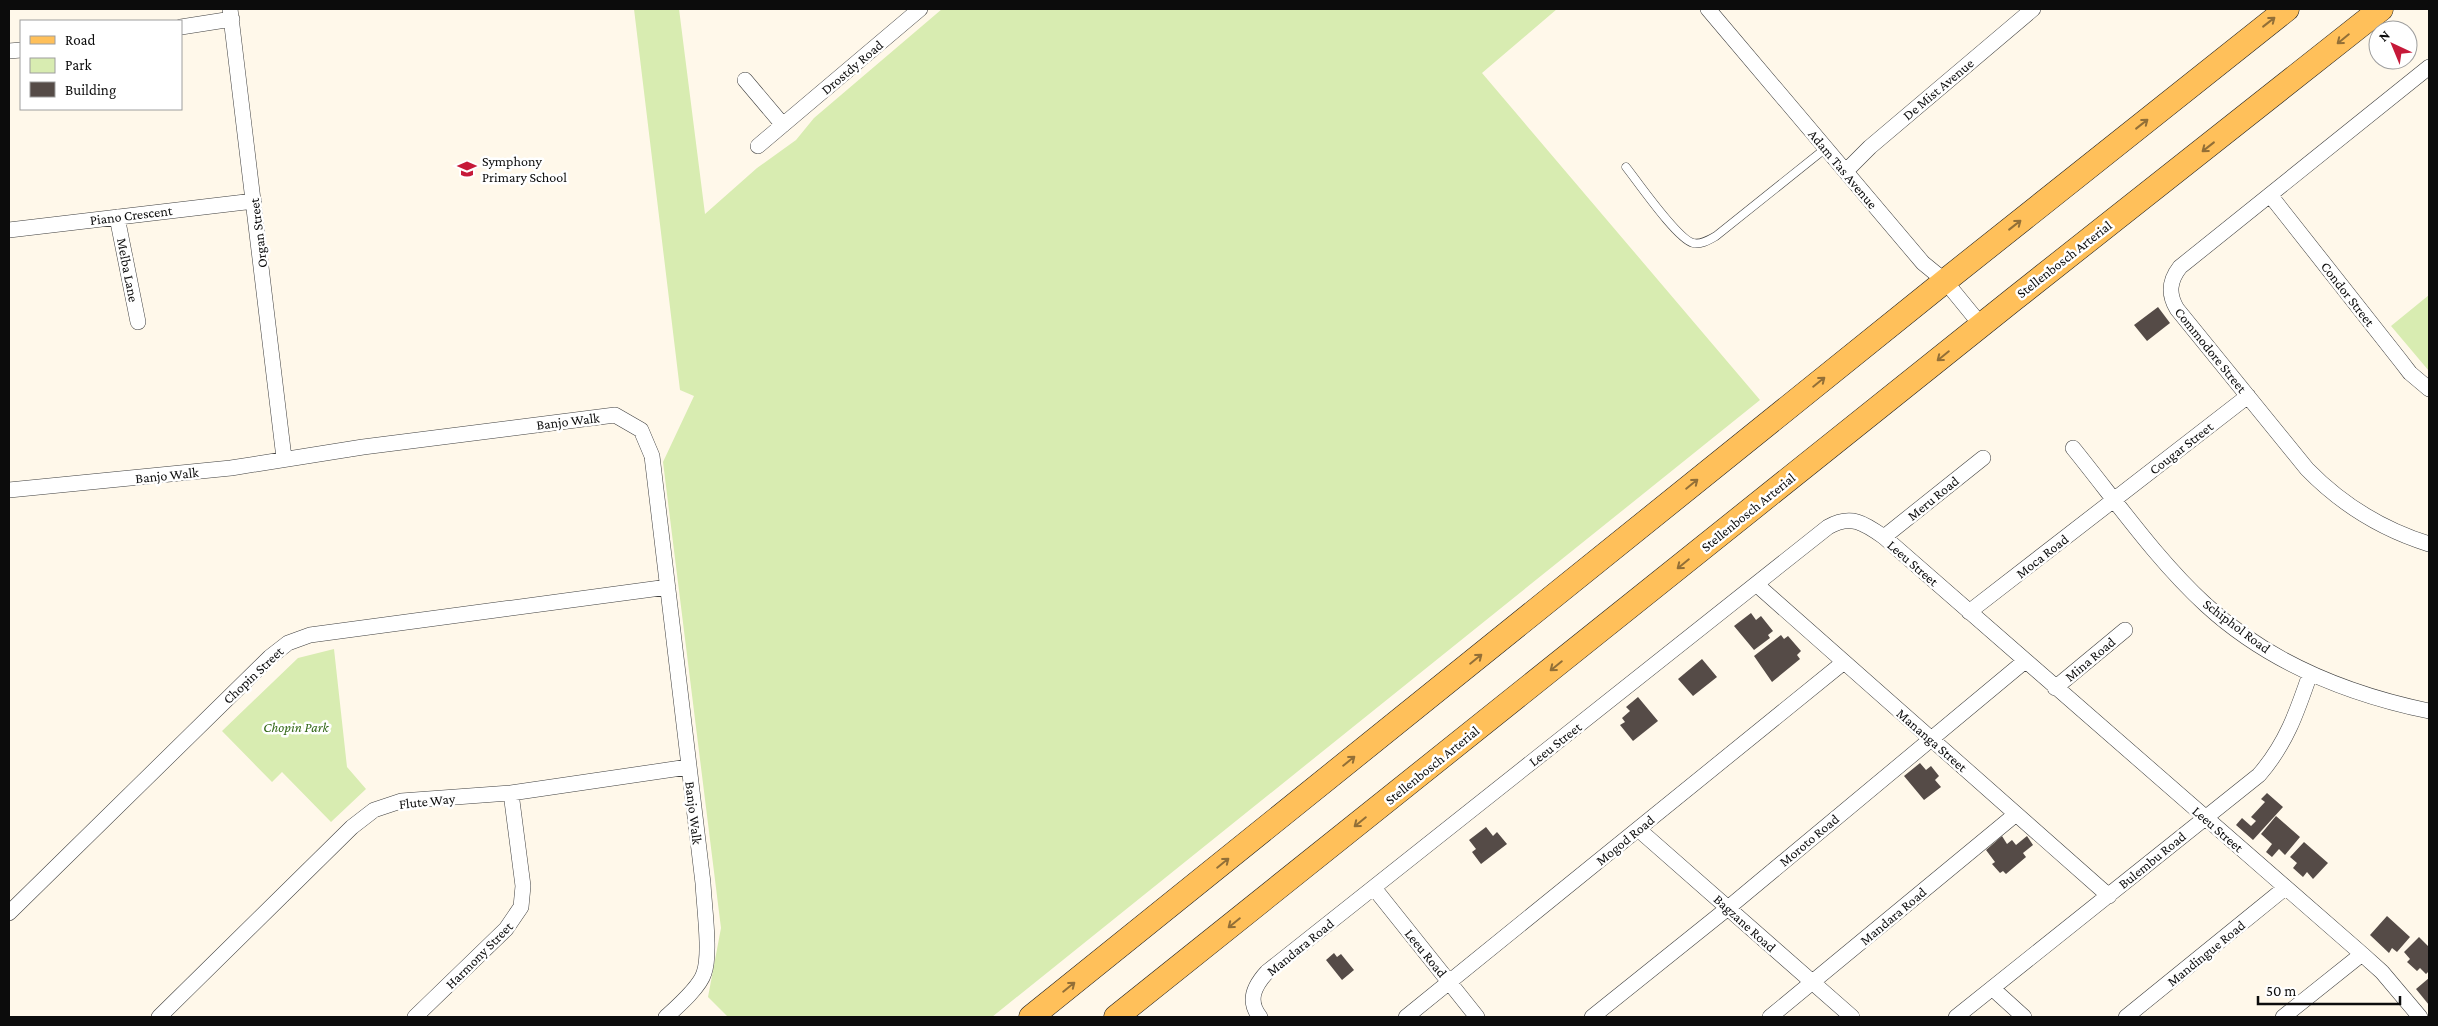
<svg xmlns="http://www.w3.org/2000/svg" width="2438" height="1026" font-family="'Crimson Pro',serif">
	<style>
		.green { fill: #d8ecb1 }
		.building { fill: #554b47 }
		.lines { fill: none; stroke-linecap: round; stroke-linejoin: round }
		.lane-casing { stroke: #3f3f3f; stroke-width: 9 }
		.street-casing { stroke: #3f3f3f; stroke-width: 16 }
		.primary-casing { stroke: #1d1d1d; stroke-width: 25 }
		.lane { stroke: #fff; stroke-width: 8 }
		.street { stroke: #fff; stroke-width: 15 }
		.primary { stroke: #ffc05a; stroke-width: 24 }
		.oneway { stroke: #926f37 }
		.labels { text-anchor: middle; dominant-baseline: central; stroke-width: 5; stroke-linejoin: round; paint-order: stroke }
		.street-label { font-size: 14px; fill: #0c0c0c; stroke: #fff }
		.poi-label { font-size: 14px; fill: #0c0c0c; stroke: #fff; text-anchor: start }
		.park-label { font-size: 14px; font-style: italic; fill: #336817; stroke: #fff }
	</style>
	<rect width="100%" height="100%" fill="#fff8ea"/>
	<!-- green -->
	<path class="green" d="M 634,9 L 679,9 L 705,214 L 757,168 L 796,140 L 814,118 L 942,9 L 1557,9 L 1482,73 L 1760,400 L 992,1017 L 728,1017 L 708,997 L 721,928 L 663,462 L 694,396 L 680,390 Z
		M 2429,295 L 2429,371 L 2391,326 Z
		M 334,649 L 347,767 L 366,789 L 331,822 L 282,772 L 272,782 L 222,731 L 298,658 Z"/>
	<!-- building -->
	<path class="building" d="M 2158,307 L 2170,323 L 2147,341 L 2134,325 Z
		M 1751,613 L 1756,620 L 1761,616 L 1773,631 L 1768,635 L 1770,638 L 1754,650 L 1734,626 Z
		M 1781,635 L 1784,639 L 1788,636 L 1801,651 L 1797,655 L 1800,659 L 1772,682 L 1754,656 Z
		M 1702,659 L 1717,677 L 1693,696 L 1678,679 Z
		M 1638,697 L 1658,721 L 1633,741 L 1620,725 L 1625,722 L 1622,718 L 1630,711 L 1626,707 Z
		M 1920,763 L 1926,770 L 1931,766 L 1939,776 L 1935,780 L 1941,787 L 1924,800 L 1904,776 Z
		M 2267,793 L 2283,807 L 2253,840 L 2236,825 L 2242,818 L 2251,826 L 2256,821 L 2251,817 L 2265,802 L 2261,799 Z
		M 2276,816 L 2300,837 L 2285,855 L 2279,849 L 2272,857 L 2266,852 L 2272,844 L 2261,834 Z
		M 1486,827 L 1493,836 L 1497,832 L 1507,844 L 1481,864 L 1472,852 L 1476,849 L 1469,840 Z
		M 2002,836 L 2007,844 L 2012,840 L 2016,845 L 2027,836 L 2033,845 L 2023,853 L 2026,857 L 2006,874 L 2003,871 L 2000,873 L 1992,864 L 1995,862 L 1986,850 Z
		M 2304,842 L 2328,863 L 2313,879 L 2307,872 L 2303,877 L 2293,868 L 2297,863 L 2290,857 Z
		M 2387,916 L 2410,937 L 2397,952 L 2392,948 L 2389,953 L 2370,935 Z
		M 2419,937 L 2429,947 L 2429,971 L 2426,974 L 2420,968 L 2417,971 L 2407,962 L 2410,959 L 2404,952 Z
		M 1334,953 L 1337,957 L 1341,954 L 1354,970 L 1342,980 L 1326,960 Z
		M 2429,978 L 2429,1005 L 2416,989 Z"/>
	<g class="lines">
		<!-- lane casing -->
		<g class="lane-casing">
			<path id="lane" d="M 1626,167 C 1638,182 1677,239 1693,243 C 1701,245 1709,240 1716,236 L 1826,148"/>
		</g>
		<!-- street casing -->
		<g class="street-casing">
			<path id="street" d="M 230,9 L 284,458
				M 1708,9 L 1923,263 L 1945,281 L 1981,325
				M 181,27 L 232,19
				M 9,51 L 21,50
				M 2429,67 L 2180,267 C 2169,281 2168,294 2177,309 L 2307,469 C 2342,505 2381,529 2429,544
				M 745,80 L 783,125
				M 758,146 L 920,9
				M 1846,171 L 1870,147 L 2033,9
				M 2270,195 L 2400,360 L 2410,373 L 2429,389
				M 117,217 L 138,322
				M 9,230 L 254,201
				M 2073,448 C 2116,501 2156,559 2206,605 C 2268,662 2347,694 2429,711
				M 9,490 L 231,468 L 363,447 L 615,415 L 641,430 L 652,456 L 703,883 C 704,906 711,954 704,973 C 700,987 677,1007 666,1017
				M 1884,537 L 1983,458
				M 1756,584 L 2109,896
				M 1969,612 L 2248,396
				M 2055,688 L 2125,630
				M 1638,829 L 1852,1017
				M 1374,888 L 1477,1017
				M 9,913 L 270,657 L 288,643 L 310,635 L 668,587
				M 1992,988 L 2024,1017
				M 159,1017 L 352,827 L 374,810 L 401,801 L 511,793 L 688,767
				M 415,1017 L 506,929 L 521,907 L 523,886 L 511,793
				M 1260,1017 C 1247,1001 1254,986 1267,972 L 1828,527 C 1851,514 1864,523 1884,537 L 2362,954 L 2382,972 L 2420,1017
				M 1406,1017 L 1844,662
				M 1592,1017 L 1728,908 L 2025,661
				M 1770,1017 L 2016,814
				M 1956,1017 L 2259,775 C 2286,744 2297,712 2310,674
				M 2126,1017 L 2285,888
				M 2283,1017 L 2362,954"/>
		</g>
		<!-- primary casing -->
		<g class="primary-casing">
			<path id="primary" d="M 1031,1017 L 1945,281 L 2287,9
				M 1116,1017 L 2014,299 L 2381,9"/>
		</g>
		<!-- lane -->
		<use href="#lane" class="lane"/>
		<!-- street -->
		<use href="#street" class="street"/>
		<!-- primary -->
		<use href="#primary" class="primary"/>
	</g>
	<!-- one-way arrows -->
	<defs><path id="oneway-shaft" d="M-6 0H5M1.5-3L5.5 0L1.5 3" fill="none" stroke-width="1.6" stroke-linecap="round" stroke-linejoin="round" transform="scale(1.25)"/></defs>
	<g class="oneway">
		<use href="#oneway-shaft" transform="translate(2269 22) rotate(-38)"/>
		<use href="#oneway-shaft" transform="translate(2343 39) rotate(141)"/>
		<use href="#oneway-shaft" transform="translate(2142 124) rotate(-38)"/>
		<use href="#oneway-shaft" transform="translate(2208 147) rotate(142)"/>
		<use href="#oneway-shaft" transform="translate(2015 225) rotate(-38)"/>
		<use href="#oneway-shaft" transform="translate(1943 356) rotate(141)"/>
		<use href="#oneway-shaft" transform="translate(1819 382) rotate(-39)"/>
		<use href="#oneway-shaft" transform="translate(1692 484) rotate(-39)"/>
		<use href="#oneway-shaft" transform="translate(1683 564) rotate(141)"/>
		<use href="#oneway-shaft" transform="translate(1476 659) rotate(-39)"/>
		<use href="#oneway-shaft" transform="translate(1556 666) rotate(141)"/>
		<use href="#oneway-shaft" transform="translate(1349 761) rotate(-39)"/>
		<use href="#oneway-shaft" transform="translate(1360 822) rotate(141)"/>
		<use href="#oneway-shaft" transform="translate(1223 863) rotate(-39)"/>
		<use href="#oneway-shaft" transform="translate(1234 923) rotate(141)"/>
		<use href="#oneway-shaft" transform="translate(1069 987) rotate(-39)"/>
	</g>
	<!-- icons -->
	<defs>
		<g id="school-bare" transform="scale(1.5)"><path d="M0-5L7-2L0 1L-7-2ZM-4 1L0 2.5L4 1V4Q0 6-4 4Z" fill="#c61939" stroke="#fff" stroke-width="2.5" paint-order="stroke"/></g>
	</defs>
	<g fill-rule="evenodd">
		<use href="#school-bare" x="467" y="169"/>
	</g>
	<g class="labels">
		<!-- street labels -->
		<g class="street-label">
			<text transform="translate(852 67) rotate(-40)">Drostdy Road</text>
			<text transform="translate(1938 89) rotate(-40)">De Mist Avenue</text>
			<text transform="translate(1843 169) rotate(50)">Adam Tas Avenue</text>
			<text transform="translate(131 215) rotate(-7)">Piano Crescent</text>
			<text transform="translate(258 233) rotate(-97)">Organ Street</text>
			<text transform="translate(2064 259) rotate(-38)">Stellenbosch Arterial</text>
			<text transform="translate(128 270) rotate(79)">Melba Lane</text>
			<text transform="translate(2348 294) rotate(52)">Condor Street</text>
			<text transform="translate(2211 350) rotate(51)">Commodore Street</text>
			<text transform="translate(568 421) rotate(-7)">Banjo Walk</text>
			<text transform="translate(2181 448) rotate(-38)">Cougar Street</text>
			<text transform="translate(167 475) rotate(-6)">Banjo Walk</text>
			<text transform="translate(1933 498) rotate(-39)">Meru Road</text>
			<text transform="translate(1748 512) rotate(-39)">Stellenbosch Arterial</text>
			<text transform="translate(2042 556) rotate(-38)">Moca Road</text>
			<text transform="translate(1913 563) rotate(41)">Leeu Street</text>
			<text transform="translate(2237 626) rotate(37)">Schiphol Road</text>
			<text transform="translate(2090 659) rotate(-40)">Mina Road</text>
			<text transform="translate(253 675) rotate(-43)">Chopin Street</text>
			<text transform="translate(1932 740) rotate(41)">Mananga Street</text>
			<text transform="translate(1555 744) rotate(-38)">Leeu Street</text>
			<text transform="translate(1432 765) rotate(-39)">Stellenbosch Arterial</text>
			<text transform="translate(427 801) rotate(-6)">Flute Way</text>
			<text transform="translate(694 813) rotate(83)">Banjo Walk</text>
			<text transform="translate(2218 829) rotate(41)">Leeu Street</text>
			<text transform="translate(1625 840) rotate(-39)">Mogod Road</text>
			<text transform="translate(1809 840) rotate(-40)">Moroto Road</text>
			<text transform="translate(2152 860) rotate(-39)">Bulembu Road</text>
			<text transform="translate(1893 916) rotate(-40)">Mandara Road</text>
			<text transform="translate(1745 923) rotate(42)">Bagzane Road</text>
			<text transform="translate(1300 947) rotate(-39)">Mandara Road</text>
			<text transform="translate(1426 953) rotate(51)">Leeu Road</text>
			<text transform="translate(2206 953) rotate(-39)">Mandingue Road</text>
			<text transform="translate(479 955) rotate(-45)">Harmony Street</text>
		</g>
		<!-- poi labels -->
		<g class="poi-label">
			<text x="482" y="161">Symphony<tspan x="482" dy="16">Primary School</tspan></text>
		</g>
		<!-- park labels -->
		<g class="park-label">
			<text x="296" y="727">Chopin Park</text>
		</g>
	</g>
	<!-- border -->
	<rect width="2438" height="1026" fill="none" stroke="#0c0c0c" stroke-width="20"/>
	<!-- legend -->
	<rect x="20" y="20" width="162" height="90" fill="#ffffff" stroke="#9e9e9e"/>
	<rect x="30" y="36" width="25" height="8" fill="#ffc05a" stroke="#9e9e9e"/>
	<text x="65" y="45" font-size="15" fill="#0c0c0c">Road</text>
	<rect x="30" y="58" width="25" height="15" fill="#d8ecb1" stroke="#9e9e9e"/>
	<text x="65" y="70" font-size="15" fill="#0c0c0c">Park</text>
	<rect x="30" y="82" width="25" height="15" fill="#554b47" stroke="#9e9e9e"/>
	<text x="65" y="95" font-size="15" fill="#0c0c0c">Building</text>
	<!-- north arrow -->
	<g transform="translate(2393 45) rotate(316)"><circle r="24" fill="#ffffff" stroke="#9e9e9e"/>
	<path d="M0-4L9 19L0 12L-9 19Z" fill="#c61939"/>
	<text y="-8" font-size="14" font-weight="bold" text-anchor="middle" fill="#0c0c0c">N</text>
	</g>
	<!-- scale -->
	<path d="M2258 996v8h142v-8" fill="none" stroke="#0c0c0c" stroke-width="2.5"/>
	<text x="2266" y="996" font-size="15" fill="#0c0c0c" stroke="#ffffff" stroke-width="4" paint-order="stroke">50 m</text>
</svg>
